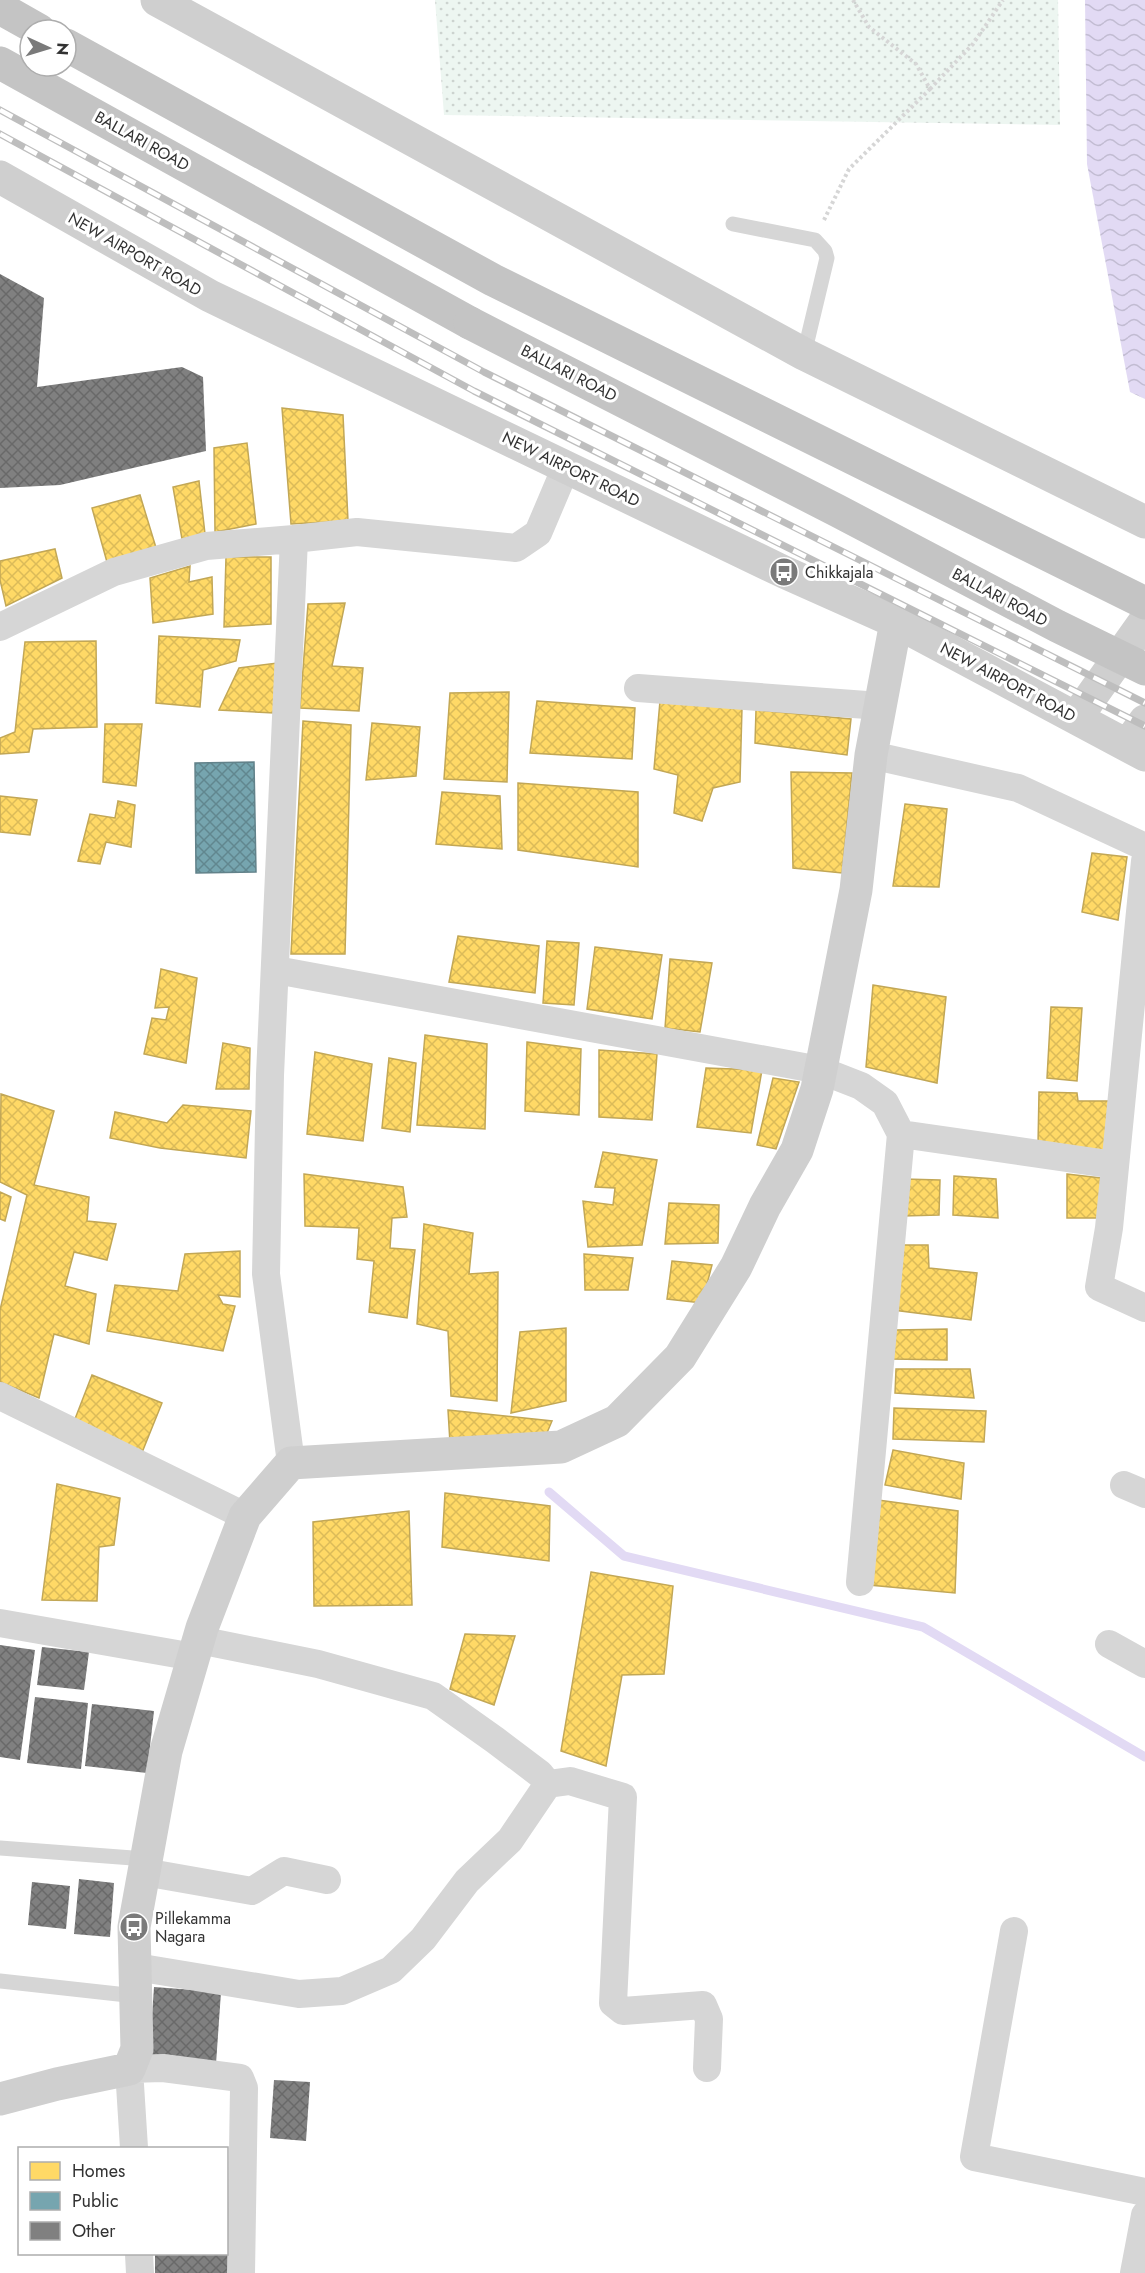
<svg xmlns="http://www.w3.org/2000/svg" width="1145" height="2273" font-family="Jost,sans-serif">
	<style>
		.grass { fill: url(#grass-dots) }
		.water { fill: url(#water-waves) }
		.homes { fill: url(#homes-cross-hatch); stroke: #c2a756; stroke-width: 1.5 }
		.public { fill: url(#public-cross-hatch); stroke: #62828a; stroke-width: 1.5 }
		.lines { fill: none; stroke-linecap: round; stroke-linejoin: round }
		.stream { stroke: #e2daf4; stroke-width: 9 }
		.building { fill: url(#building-cross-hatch) }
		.path { stroke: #d6d6d6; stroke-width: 4; stroke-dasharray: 3 3; stroke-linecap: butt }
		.lane { stroke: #d6d6d6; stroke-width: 15 }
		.street { stroke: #d6d6d6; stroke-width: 28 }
		.secondary { stroke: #cfcfcf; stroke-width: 33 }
		.highway { stroke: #c4c4c4; stroke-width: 33 }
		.rail-casing { stroke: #bebebe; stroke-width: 7 }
		.rail { stroke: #fff; stroke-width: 4.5; stroke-dasharray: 14; stroke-linecap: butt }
		.highway-bridge { stroke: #c4c4c4; stroke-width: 33 }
		.labels { text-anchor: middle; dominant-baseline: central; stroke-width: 6; stroke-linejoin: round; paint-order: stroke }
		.street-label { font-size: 16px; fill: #323232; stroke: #fff }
		.poi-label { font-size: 16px; fill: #323232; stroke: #fff; text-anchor: start }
	</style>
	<defs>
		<pattern id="grass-dots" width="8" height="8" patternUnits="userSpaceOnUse" patternTransform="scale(1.5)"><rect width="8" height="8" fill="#edf6f1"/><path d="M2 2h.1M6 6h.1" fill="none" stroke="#ccd3cf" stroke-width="1.8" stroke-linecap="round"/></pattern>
		<pattern id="water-waves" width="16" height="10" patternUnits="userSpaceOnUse" patternTransform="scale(1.5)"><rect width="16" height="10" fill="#e2daf4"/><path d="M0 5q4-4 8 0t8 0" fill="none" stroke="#c2bcd2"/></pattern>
		<pattern id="homes-cross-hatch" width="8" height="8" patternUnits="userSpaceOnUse" patternTransform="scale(1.5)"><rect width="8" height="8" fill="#ffd966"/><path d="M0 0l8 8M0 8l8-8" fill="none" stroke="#dbbb59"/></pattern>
		<pattern id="public-cross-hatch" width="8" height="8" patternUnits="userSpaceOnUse" patternTransform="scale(1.5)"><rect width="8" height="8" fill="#76a5af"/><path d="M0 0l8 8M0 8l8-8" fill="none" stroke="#61878f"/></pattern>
		<pattern id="building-cross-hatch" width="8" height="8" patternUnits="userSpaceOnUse" patternTransform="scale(1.5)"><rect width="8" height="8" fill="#808080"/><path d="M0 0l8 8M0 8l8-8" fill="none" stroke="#696969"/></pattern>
	</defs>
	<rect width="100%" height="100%" fill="#fff"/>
	<!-- grass -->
	<path class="grass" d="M 435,0 L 1058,0 L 1060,125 L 444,115 Z"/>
	<!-- water -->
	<path class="water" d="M 1085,0 L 1145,0 L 1145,399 L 1130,392 L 1087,164 Z"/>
	<!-- homes -->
	<path class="homes" d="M 282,408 L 343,415 L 348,521 L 291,524 Z
		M 247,443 L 256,524 L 215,532 L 214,448 Z
		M 199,481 L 205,534 L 182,539 L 173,487 Z
		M 140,495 L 157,551 L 107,562 L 92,508 Z
		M 55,549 L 62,578 L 6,606 L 0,580 L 0,561 Z
		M 226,557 L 271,557 L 271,624 L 224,627 Z
		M 190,566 L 189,582 L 212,577 L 213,614 L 153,623 L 150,578 Z
		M 345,603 L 332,666 L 363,668 L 359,711 L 300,708 L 308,604 Z
		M 159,636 L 240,640 L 236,661 L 203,670 L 200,707 L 156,703 Z
		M 96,641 L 97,727 L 33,729 L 29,752 L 0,754 L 0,738 L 15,732 L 25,642 Z
		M 277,663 L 274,713 L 219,710 L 239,668 Z
		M 509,692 L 507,782 L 444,779 L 450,693 Z
		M 537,701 L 635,708 L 632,759 L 530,753 Z
		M 660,701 L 742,708 L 740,782 L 713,788 L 702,821 L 674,813 L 678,775 L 654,769 Z
		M 756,710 L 851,719 L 847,755 L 755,743 Z
		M 303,721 L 351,725 L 345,954 L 291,954 Z
		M 372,723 L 420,727 L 416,776 L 366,780 Z
		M 105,724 L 142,724 L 136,786 L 103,782 Z
		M 791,772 L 852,773 L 842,873 L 793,868 Z
		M 518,783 L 638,792 L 638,867 L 518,850 Z
		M 442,792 L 500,796 L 502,849 L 436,844 Z
		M 0,796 L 37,800 L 30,835 L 0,832 Z
		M 118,801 L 135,805 L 131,847 L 106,842 L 100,864 L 78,861 L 90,814 L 115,818 Z
		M 905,804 L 947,809 L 939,887 L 893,886 Z
		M 1092,853 L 1127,857 L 1118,920 L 1082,912 Z
		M 458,936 L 539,946 L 535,993 L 449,982 Z
		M 547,941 L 579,943 L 574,1005 L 543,1003 Z
		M 595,947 L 662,955 L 652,1019 L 587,1009 Z
		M 670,959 L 712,963 L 700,1032 L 665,1028 Z
		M 161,969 L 197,978 L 186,1063 L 144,1054 L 152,1018 L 166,1020 L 169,1007 L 155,1008 Z
		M 873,985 L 946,997 L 937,1083 L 866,1067 Z
		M 1051,1007 L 1082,1008 L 1077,1081 L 1047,1078 Z
		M 425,1035 L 487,1044 L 485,1129 L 417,1125 Z
		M 527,1042 L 581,1049 L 579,1115 L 525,1111 Z
		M 223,1043 L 250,1048 L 249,1089 L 216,1089 Z
		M 599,1050 L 657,1054 L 652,1120 L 599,1117 Z
		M 315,1052 L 372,1064 L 363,1141 L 307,1134 Z
		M 389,1058 L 416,1063 L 410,1132 L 382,1128 Z
		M 706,1068 L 762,1070 L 751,1133 L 697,1127 Z
		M 773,1078 L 799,1082 L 776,1149 L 757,1145 Z
		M 1039,1092 L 1077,1093 L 1078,1101 L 1111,1101 L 1105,1152 L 1038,1145 Z
		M 1,1094 L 54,1111 L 34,1185 L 89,1197 L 87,1221 L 116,1224 L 107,1260 L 74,1252 L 65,1286 L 96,1294 L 89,1344 L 54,1334 L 39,1398 L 0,1382 L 0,1310 L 27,1195 L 0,1182 Z
		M 183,1105 L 251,1111 L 246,1158 L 160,1148 L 110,1138 L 115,1112 L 167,1123 Z
		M 603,1152 L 657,1160 L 642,1245 L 588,1247 L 583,1201 L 613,1205 L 615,1188 L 595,1187 Z
		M 304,1174 L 403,1187 L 407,1217 L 392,1218 L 390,1248 L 415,1250 L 407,1318 L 369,1312 L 374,1261 L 357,1259 L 359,1228 L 305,1226 Z
		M 1067,1174 L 1101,1178 L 1100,1218 L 1067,1218 Z
		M 954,1176 L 996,1179 L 998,1218 L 953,1215 Z
		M 904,1179 L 940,1180 L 939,1215 L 903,1216 Z
		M 0,1192 L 11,1197 L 5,1221 L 0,1219 Z
		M 669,1203 L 719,1205 L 718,1243 L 665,1244 Z
		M 424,1224 L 473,1233 L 469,1274 L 498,1272 L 497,1401 L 451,1396 L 448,1331 L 417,1324 Z
		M 900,1245 L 928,1245 L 929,1268 L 977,1273 L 971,1320 L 893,1310 Z
		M 240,1251 L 240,1297 L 218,1295 L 223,1304 L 235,1306 L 223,1351 L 107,1331 L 115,1285 L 178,1291 L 185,1254 Z
		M 584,1254 L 633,1258 L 628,1290 L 585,1290 Z
		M 672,1261 L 712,1265 L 702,1303 L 667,1299 Z
		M 566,1328 L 566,1401 L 511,1413 L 520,1332 Z
		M 947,1329 L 947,1360 L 893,1359 L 896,1330 Z
		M 896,1369 L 970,1369 L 974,1398 L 895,1393 Z
		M 92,1375 L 162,1403 L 141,1455 L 73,1424 Z
		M 894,1408 L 986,1411 L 984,1442 L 893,1439 Z
		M 448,1410 L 552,1421 L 546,1435 L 450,1443 Z
		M 893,1450 L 964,1463 L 961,1499 L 885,1485 Z
		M 57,1484 L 120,1498 L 114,1545 L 99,1547 L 97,1601 L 42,1600 Z
		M 445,1493 L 550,1506 L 549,1561 L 442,1547 Z
		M 878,1500 L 958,1511 L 955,1593 L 869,1585 Z
		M 409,1511 L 412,1605 L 314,1606 L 313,1522 Z
		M 591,1572 L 673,1586 L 664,1674 L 622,1675 L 606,1766 L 561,1751 Z
		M 465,1634 L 515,1636 L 494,1705 L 450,1689 Z"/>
	<!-- public -->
	<path class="public" d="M 254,762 L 256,872 L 196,873 L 195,763 Z"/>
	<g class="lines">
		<!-- stream -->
		<path class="stream" d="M 549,1492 L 624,1556 L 923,1627 L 1145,1757"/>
	</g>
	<!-- building -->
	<path class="building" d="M 0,274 L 44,298 L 37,387 L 182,367 L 203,377 L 206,451 L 60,485 L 0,488 Z
		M 0,1645 L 35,1650 L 20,1760 L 0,1757 Z
		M 42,1647 L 89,1652 L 84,1690 L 37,1685 Z
		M 35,1697 L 88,1703 L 81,1769 L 27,1763 Z
		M 92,1704 L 154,1711 L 147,1773 L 85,1766 Z
		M 79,1879 L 114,1883 L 110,1937 L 74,1934 Z
		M 32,1882 L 70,1886 L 66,1929 L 28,1925 Z
		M 154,1987 L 221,1992 L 216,2064 L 149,2059 Z
		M 274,2080 L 310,2082 L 306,2141 L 270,2138 Z
		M 226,2221 L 229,2221 L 229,2273 L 155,2273 L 155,2254 L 226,2254 Z"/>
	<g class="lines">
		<!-- path -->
		<path class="path" d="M 930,89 L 973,44 L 1003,0
			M 824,220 L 849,169 L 930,89 L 916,64 L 869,27 L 853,0"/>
		<!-- lane -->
		<path class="lane" d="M 733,224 L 815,240 L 825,251 L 827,258 L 804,354
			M 0,1848 L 146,1859
			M 0,1981 L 136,1996"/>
		<!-- street -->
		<path class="street" d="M 0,627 L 114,572 L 206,546 L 294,539
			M 638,688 L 880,706
			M 871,755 L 1018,788 L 1145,847
			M 1145,861 L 1109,1228 L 1099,1287 L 1145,1308
			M 276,970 L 820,1070 L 861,1086 L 885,1103 L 901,1134 L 860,1582
			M 901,1134 L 1115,1165
			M 0,1396 L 245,1516
			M 291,1463 L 266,1274 L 270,1075 L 294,539 L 357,532 L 516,548 L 538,533 L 566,467
			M 1124,1485 L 1145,1494
			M 0,1623 L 194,1657
			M 199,1640 L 318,1664 L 433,1696 L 495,1740 L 540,1774 L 548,1784
			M 1109,1644 L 1145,1664
			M 144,1872 L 252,1891 L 284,1871 L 327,1880
			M 1014,1931 L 974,2157 L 1145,2192
			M 136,1967 L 299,1994 L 342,1991 L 391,1970 L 423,1939 L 467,1881 L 510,1840 L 548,1784 L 570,1781 L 623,1797 L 613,2003 L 623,2011 L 703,2005 L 709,2019 L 707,2068
			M 134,2148 L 129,2069 L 163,2068 L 240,2078 L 244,2088 L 241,2273
			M 139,2254 L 140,2273
			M 1134,2273 L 1145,2215"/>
		<!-- secondary -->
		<path class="secondary" d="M 157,0 L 804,354 L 1145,522
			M 0,177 L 210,296 L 784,572 L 896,622 L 1145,755
			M 1076,718 L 1145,621
			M 1128,745 L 1145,721
			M 0,2099 L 57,2084 L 129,2069 L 137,2049 L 134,1927 L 166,1751 L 202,1628 L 245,1516 L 291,1463 L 561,1447 L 617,1421 L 680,1357 L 736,1267 L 765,1206 L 797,1150 L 817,1089 L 856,890 L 871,755 L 896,622"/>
		<!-- highway -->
		<path class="highway" d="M 0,8 L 39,30
			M 66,45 L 493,280 L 1145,603
			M 0,63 L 470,323"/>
		<!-- rail casing -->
		<g class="rail-casing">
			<path id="rail" d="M 0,110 L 484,372 L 1145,703
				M 0,134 L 474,391 L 1145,726"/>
		</g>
		<!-- rail -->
		<use href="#rail" class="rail"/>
		<!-- highway-bridge -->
		<path class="highway-bridge" d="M 470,323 L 838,511 L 1057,626 L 1145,669"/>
	</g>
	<!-- icons -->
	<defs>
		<g id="bus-disc" transform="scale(1.5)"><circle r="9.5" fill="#7a7a7a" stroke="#fff"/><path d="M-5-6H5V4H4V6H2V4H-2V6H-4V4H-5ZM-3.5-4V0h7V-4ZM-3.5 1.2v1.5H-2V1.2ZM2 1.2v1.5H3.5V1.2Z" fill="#fff"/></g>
	</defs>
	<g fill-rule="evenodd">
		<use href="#bus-disc" x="784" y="572"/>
		<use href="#bus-disc" x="134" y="1927"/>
	</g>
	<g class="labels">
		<!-- street labels -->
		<g class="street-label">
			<text transform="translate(142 141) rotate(29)">BALLARI ROAD</text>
			<text transform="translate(135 254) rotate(30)">NEW AIRPORT ROAD</text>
			<text transform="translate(569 373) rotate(27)">BALLARI ROAD</text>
			<text transform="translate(571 469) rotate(26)">NEW AIRPORT ROAD</text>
			<text transform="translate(1000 597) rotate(28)">BALLARI ROAD</text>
			<text transform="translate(1008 682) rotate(28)">NEW AIRPORT ROAD</text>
		</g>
		<!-- poi labels -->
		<g class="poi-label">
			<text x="805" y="572">Chikkajala</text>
			<text x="155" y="1918">Pillekamma<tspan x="155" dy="18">Nagara</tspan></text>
		</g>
	</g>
	<!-- legend -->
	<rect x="18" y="2147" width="210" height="108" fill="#ffffff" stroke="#adadad" stroke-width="1.5"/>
	<rect x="30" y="2162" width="30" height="18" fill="#ffd966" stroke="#adadad" stroke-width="1.5"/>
	<text x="72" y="2177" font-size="18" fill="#323232">Homes</text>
	<rect x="30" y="2192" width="30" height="18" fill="#76a5af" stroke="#adadad" stroke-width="1.5"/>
	<text x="72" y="2207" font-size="18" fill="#323232">Public</text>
	<rect x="30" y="2222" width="30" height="18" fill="#808080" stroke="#adadad" stroke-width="1.5"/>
	<text x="72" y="2237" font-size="18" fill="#323232">Other</text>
	<!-- north arrow -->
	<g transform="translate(48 48) rotate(94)"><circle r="28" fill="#ffffff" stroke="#adadad" stroke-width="1.5"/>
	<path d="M0-4.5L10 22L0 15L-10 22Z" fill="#7a7a7a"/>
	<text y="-9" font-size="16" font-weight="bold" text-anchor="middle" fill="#323232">N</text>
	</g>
</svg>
